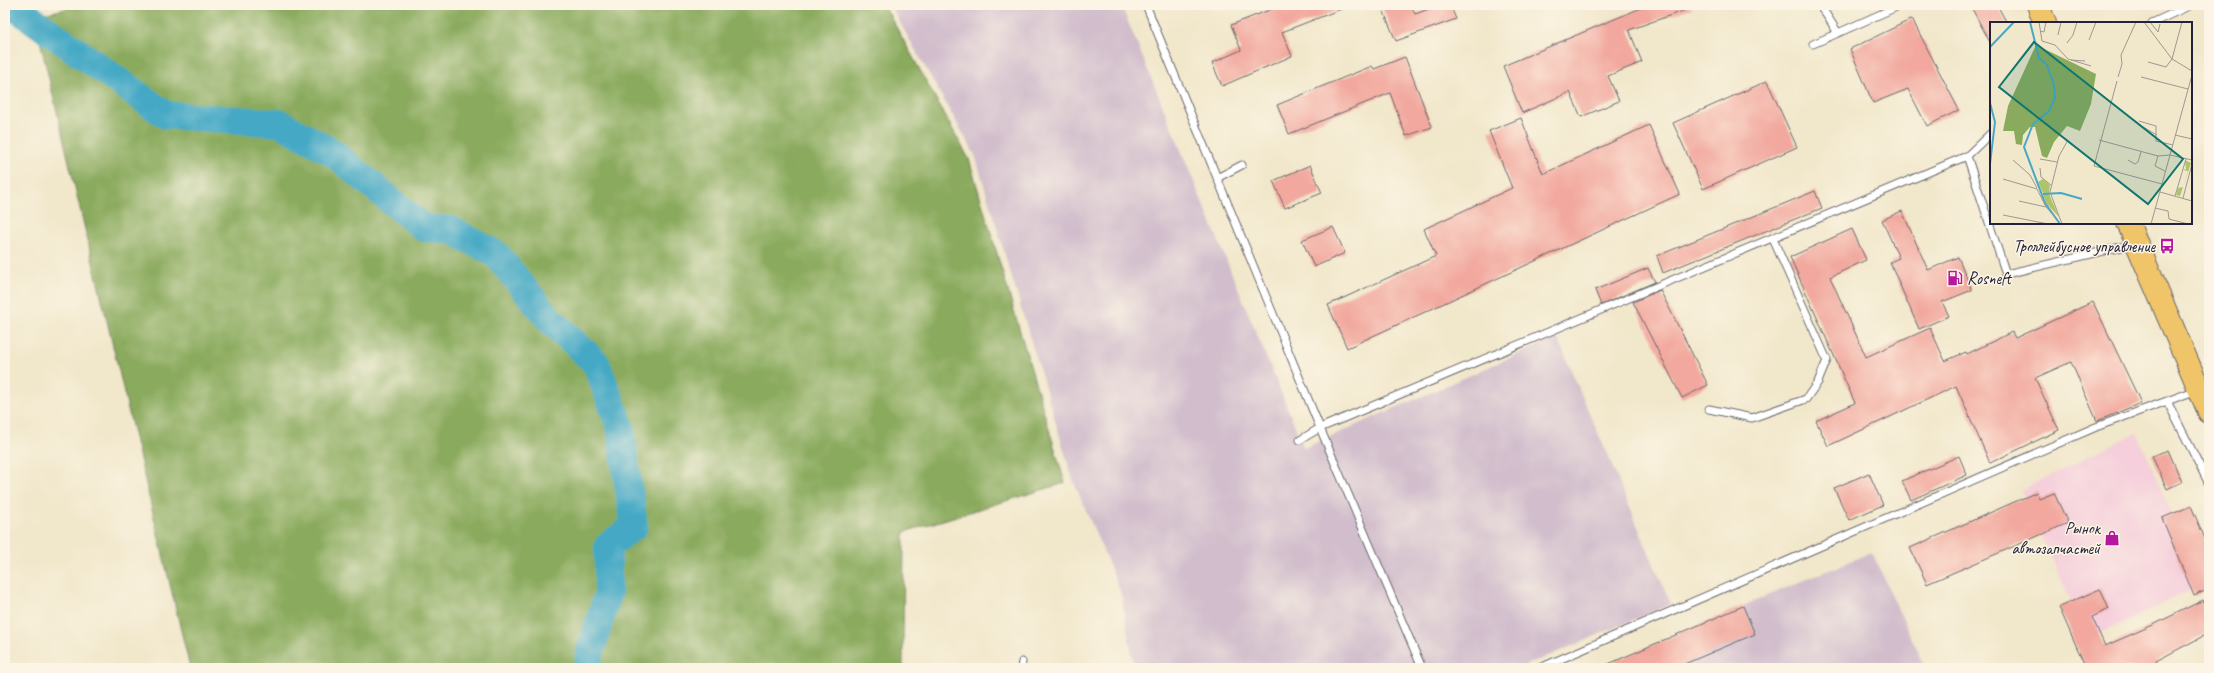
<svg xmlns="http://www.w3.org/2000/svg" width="2214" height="673" font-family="Caveat,sans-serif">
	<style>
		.built { fill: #f5cfdb }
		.industrial { fill: #d1bdcc }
		.forest { fill: #8aaa5d; stroke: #56664c }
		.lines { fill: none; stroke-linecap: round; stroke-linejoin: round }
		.river { stroke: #45a9c5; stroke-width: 28 }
		.building { fill: #f2a89e }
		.service-casing { stroke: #6a676d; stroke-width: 9 }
		.primary-casing { stroke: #6a676d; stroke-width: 24 }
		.service { stroke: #fff; stroke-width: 7 }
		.primary { stroke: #f0c469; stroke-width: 22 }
		.labels { text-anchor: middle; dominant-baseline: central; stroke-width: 3; stroke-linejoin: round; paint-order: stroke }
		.poi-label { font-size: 17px; fill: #22223b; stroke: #fcf5e5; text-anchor: end }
		.inset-river { fill: none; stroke: #45a9c5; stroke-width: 2 }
		.inset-road { fill: none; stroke: #9e9891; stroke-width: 1 }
		.view { fill: #0f766e; fill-opacity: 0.15; stroke: #0f766e; stroke-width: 2 }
		.inset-edge { fill: none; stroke: #22223b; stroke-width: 2 }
	</style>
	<rect width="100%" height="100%" fill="#fcf5e5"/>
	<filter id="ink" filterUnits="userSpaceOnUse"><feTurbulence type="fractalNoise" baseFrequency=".025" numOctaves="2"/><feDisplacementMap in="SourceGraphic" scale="8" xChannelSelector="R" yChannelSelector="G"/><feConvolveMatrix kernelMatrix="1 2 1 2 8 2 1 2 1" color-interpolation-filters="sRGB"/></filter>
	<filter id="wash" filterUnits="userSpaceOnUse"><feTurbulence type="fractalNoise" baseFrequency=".012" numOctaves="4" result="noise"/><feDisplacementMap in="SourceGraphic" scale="16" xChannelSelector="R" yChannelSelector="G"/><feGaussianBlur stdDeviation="0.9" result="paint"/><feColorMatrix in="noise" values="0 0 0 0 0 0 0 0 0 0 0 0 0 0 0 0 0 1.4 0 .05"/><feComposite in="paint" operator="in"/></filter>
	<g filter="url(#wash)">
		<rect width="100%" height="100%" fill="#f1e7cb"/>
		<!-- built -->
		<path class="built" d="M 2137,432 L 2202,585 L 2088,639 L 2021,490 Z"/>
		<!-- industrial -->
		<path class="industrial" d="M 890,5 L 1121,5 L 1304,448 L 1557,337 L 1671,604 L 1520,668 L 1134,668 L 1121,593 L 1073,480 L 975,155 Z
			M 1872,552 L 1925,668 L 1599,668 L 1743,606 Z"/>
		<!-- forest -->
		<path class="forest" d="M 83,5 L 884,5 L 969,159 L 1065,483 L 904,532 L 903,668 L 190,668 L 34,16 Z"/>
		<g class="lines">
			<!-- river -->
			<path class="river" d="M 12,5 L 166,115 L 280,123 L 332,152 L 424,228 L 451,230 L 496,254 L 550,320 L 596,363 L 620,426 L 634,526 L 608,546 L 608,594 L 589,655 L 588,668"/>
		</g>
		<g id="blocks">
			<!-- building -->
			<path class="building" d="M 1282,5 L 1349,6 L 1282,32 L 1292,56 L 1222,86 L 1212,63 L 1241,50 L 1231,25 Z
				M 1381,5 L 1411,5 L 1415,14 L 1440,5 L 1450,5 L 1456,19 L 1396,41 Z
				M 1648,5 L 1694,7 L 1629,30 L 1642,62 L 1608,76 L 1619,101 L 1581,117 L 1570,92 L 1522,113 L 1503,66 Z
				M 1970,5 L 1997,5 L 2007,23 L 1991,23 L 1991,44 Z
				M 1912,19 L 1959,110 L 1927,126 L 1908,89 L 1873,103 L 1850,49 Z
				M 1405,57 L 1432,127 L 1406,136 L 1390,93 L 1289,134 L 1277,105 L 1372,66 L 1374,69 Z
				M 1767,81 L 1797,147 L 1703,189 L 1673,123 Z
				M 1521,118 L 1543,174 L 1649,125 L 1680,194 L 1347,348 L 1328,305 L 1436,256 L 1424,229 L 1512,188 L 1489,131 Z
				M 1310,165 L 1322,193 L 1285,208 L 1273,181 Z
				M 1815,191 L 1822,208 L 1663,273 L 1657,256 Z
				M 1902,211 L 1928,270 L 1958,257 L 1972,290 L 1942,302 L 1949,316 L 1919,329 L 1890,262 L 1899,258 L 1882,220 Z
				M 1333,227 L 1345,253 L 1314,267 L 1302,240 Z
				M 1852,229 L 1866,260 L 1830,277 L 1866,357 L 1930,328 L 1945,361 L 1966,352 L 1967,354 L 2012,332 L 2015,338 L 2093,302 L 2141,403 L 2097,421 L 2071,362 L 2035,378 L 2059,430 L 1990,463 L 1956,386 L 1828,446 L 1816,421 L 1855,403 L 1790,257 Z
				M 1648,268 L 1655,282 L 1601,305 L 1595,290 Z
				M 1660,290 L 1708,385 L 1682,398 L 1633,302 Z
				M 2168,450 L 2182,482 L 2167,489 L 2152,456 Z
				M 1959,456 L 1967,475 L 1911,500 L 1902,481 Z
				M 1869,473 L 1883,505 L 1849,520 L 1834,488 Z
				M 2037,492 L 2039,499 L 2054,493 L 2068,523 L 1927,584 L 1910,548 Z
				M 2191,506 L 2209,548 L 2209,589 L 2194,596 L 2162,518 Z
				M 2100,589 L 2109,609 L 2092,617 L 2105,646 L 2153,625 L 2203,600 L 2209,612 L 2209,633 L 2156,661 L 2158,668 L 2086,668 L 2059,607 Z
				M 1743,606 L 1755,634 L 1675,668 L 1599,668 Z"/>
		</g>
	</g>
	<g filter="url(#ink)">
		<use href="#blocks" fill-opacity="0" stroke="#6a676d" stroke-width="1"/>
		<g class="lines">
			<!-- service casing -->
			<g class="service-casing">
				<path id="service" d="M 1146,5 L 1320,428 L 1422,668
					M 1820,5 L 1838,33 L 1901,5
					M 2152,23 L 2191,5
					M 1813,44 L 1838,33
					M 1967,156 L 2006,274 L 2134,244
					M 1217,178 L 1242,165
					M 2167,401 L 2209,484
					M 1709,409 L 1752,418 L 1806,399 L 1818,382 L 1827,360 L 1773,239
					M 1300,440 L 1320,428 L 1967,156 L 1991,133
					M 1021,668 L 1022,662
					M 1540,668 L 2096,427 L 2197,390"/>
			</g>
			<!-- primary casing -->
			<g class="primary-casing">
				<path id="primary" d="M 2038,5 L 2045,23
					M 2128,223 L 2209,412"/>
			</g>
			<!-- service -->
			<use href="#service" class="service"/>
			<!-- primary -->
			<use href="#primary" class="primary"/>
		</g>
	</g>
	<!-- icons -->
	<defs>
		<g id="bus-bare" transform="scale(1.2)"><path d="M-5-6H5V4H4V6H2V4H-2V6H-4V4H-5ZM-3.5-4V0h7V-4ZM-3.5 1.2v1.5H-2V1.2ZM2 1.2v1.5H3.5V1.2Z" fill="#b5179e" stroke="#fcf5e5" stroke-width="2.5" paint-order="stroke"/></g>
		<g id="fuel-bare" transform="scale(1.2)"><path d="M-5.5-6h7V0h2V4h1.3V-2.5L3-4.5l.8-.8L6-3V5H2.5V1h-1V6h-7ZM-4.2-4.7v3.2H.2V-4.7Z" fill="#b5179e" stroke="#fcf5e5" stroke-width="2.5" paint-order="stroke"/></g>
		<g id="shop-bare" transform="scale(1.2)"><path d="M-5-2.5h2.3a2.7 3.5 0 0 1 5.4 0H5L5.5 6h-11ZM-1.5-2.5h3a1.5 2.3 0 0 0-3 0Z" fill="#b5179e" stroke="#fcf5e5" stroke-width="2.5" paint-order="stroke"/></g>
	</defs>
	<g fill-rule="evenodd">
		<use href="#bus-bare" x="2167" y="246"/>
		<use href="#fuel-bare" x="1955" y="278"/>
		<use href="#shop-bare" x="2112" y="538"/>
	</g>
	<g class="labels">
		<!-- poi labels -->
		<g class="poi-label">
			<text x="2155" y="246">Троллейбусное управление</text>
			<text x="1967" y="278" text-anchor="start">Rosneft</text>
			<text x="2100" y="528">Рынок<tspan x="2100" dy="20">автозапчастей</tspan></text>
		</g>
	</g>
	<!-- overview -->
	<g transform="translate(1990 22)">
		<rect width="202" height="202" fill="#f1e7cb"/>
		<path d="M 195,138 L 201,141 L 190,174 L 186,173 L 188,166 L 193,165 L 198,149 L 193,148 L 196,147 ZM 53,157 L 60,163 L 59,171 L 53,171 L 48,160 ZM 53,172 L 59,172 L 69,195 L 56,181 Z" fill="#adc469"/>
		<path d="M 46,23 L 106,52 L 101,82 L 90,109 L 77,104 L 64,120 L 57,136 L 52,134 L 45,105 L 40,105 L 33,113 L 32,123 L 26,122 L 24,109 L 13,109 L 18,84 Z" fill="#8aaa5d"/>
		<path class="inset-river" d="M 40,0 L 49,36 L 57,43 L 64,63 L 65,76 L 59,89 L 43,102 L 34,125 L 55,181 L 70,202M 0,25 L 24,0M 0,81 L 5,100 L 0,142M 53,172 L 71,171 L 92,177"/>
		<path class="inset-road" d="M 49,0 L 52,19 L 65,23 L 78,37 L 101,44M 154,0 L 182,37 L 202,49M 160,0 L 168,10 L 170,2M 50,9 L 54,10 L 56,0M 68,13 L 71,0M 99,18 L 106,0M 77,21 L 83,13 L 87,0M 81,38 L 95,39M 158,40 L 176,45 L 182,37 L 192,0M 128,55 L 132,42 L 131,33 L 146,0M 151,55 L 198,67M 127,59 L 104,144 L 172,162M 149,99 L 166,104 L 166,119 L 183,123M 153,105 L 167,113M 185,113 L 202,117M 109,118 L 168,134 L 180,133 L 202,138M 168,134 L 165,144 L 175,149M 50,137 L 67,140M 23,138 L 40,153 L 47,166M 138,138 L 145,142 L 148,140 L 151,130M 50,146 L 51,155 L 61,163M 13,157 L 47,167 L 56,185M 170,170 L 202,179M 185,174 L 196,137M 193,176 L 202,142M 29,179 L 56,185 L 66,196M 165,186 L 178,189 L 179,197 L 198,202M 13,193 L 58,202M 72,202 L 60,170 L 69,134 L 78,118M 161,202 L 202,53"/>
		<path class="view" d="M 44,20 L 193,137 L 158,182 L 9,65 Z"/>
		<rect width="202" height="202" class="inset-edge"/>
	</g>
	<!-- margin -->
	<rect width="2214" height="673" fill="none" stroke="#fcf5e5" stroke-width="20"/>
</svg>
